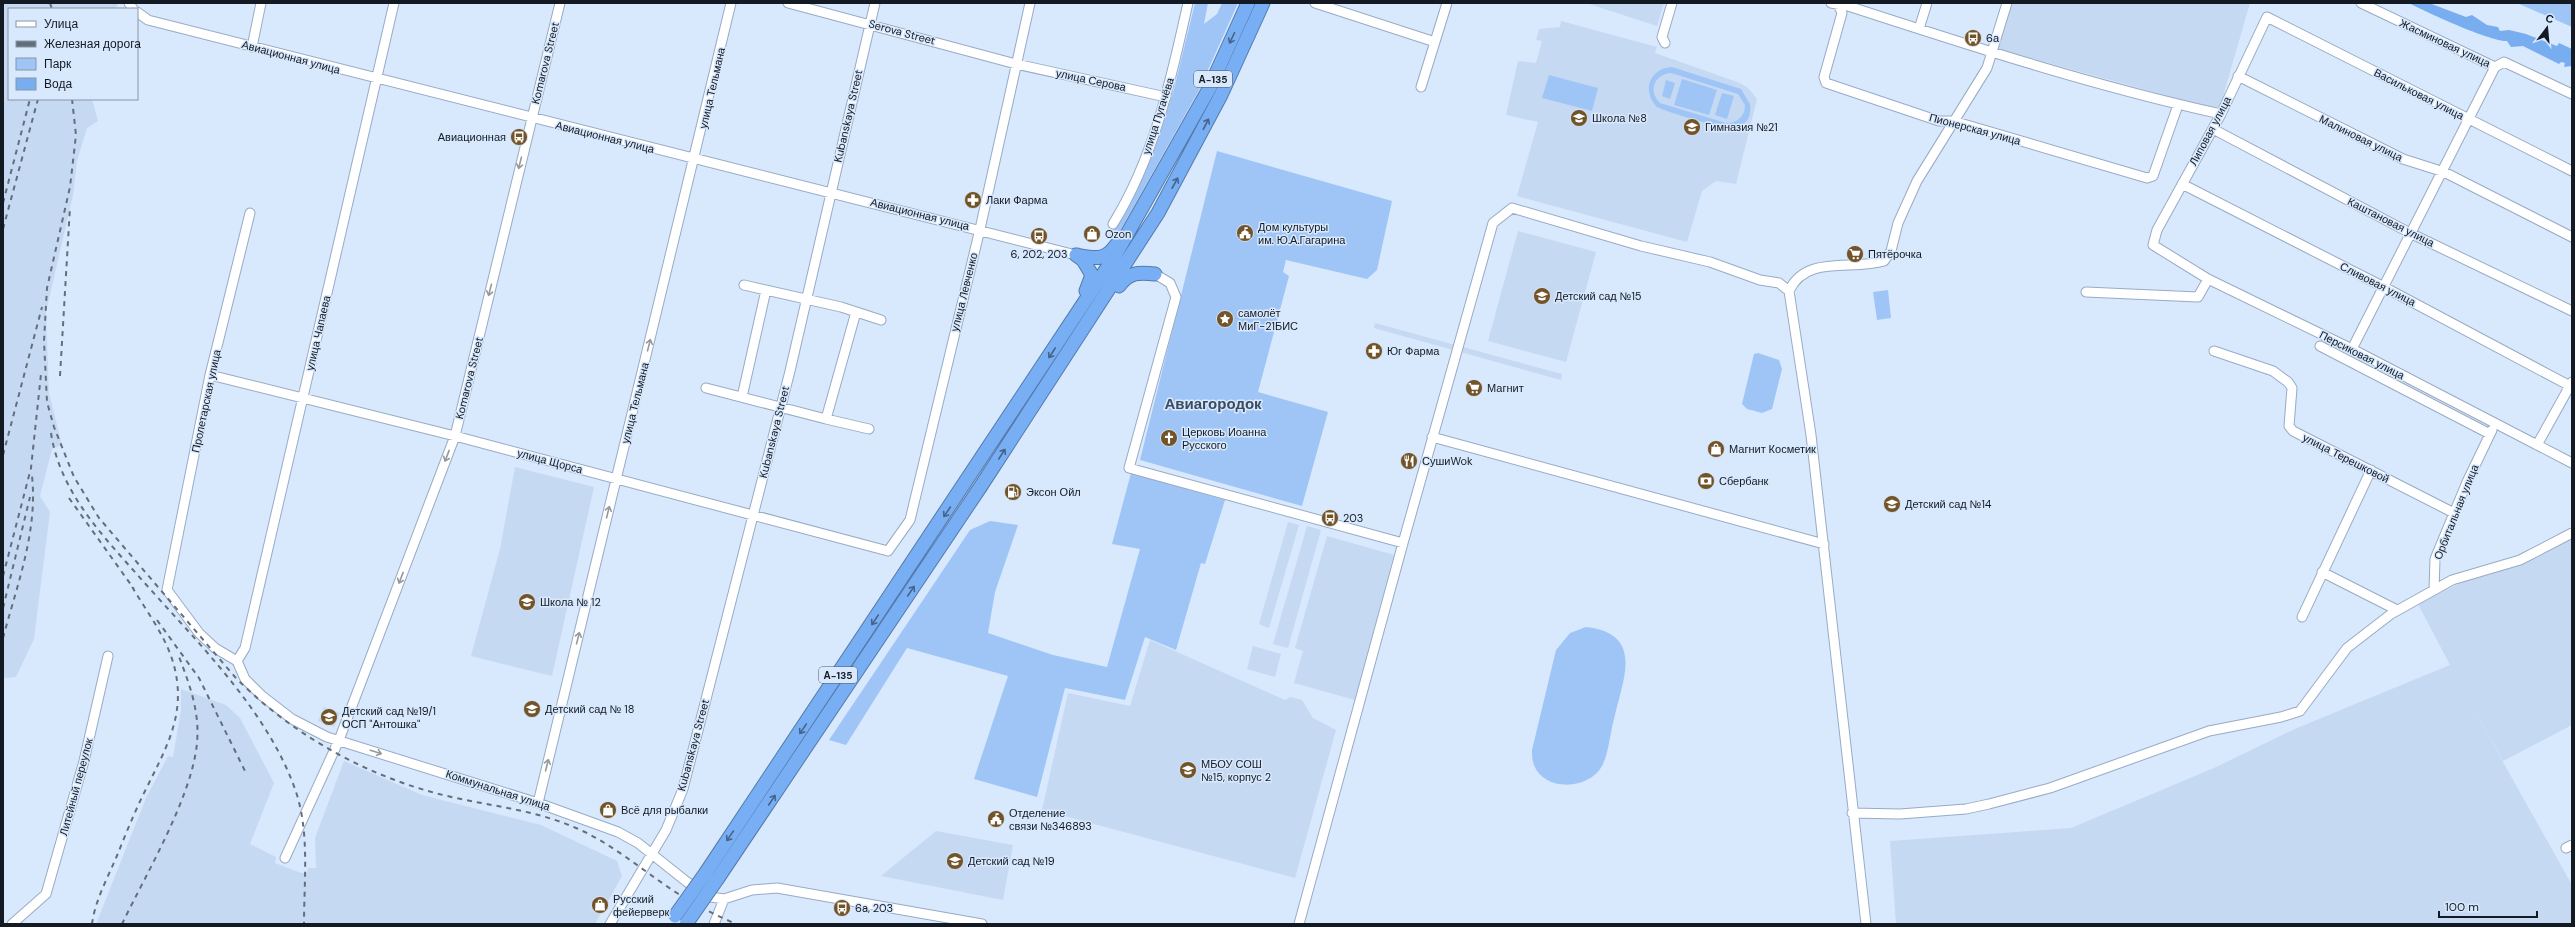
<svg xmlns="http://www.w3.org/2000/svg" width="2575" height="927" font-family="'DM Sans',sans-serif">
	<style>
		.built { fill: #c6d9f2 }
		.green { fill: #9fc5f7; fill-rule: evenodd }
		.water { fill: #78adef }
		.lines { fill: none; stroke-linecap: round; stroke-linejoin: round }
		.minor-casing { stroke: #98abc4; stroke-width: 11 }
		.highway-casing { stroke: #557aaa; stroke-width: 15 }
		.minor { stroke: #fff; stroke-width: 9 }
		.highway { stroke: #78aef3; stroke-width: 13 }
		.rail { stroke: #636e7b; stroke-width: 2; stroke-dasharray: 5 5; stroke-linecap: butt }
		.highway-bridge-casing { stroke: #557aaa; stroke-width: 15; stroke-linecap: butt }
		.highway-bridge { stroke: #78aef3; stroke-width: 13 }
		.oneway { stroke: #46648b }
		.oneway2 { stroke: #95989c }
		.labels { text-anchor: middle; dominant-baseline: central; stroke-width: 3; stroke-linejoin: round; paint-order: stroke }
		.shield { fill: #d8e8fd; stroke: #4e5864; stroke-width: 1 }
		.shield-label { font-size: 10px; font-weight: bold; fill: #131a23 }
		.street-label { font-size: 11px; fill: #131a23; stroke: #d8e8fd }
		.poi-label { font-size: 11px; fill: #131a23; stroke: #d8e8fd; text-anchor: start }
		.district-label { font-size: 15px; font-weight: bold; fill: #3a4b60; stroke: #d8e8fd }
	</style>
	<rect width="100%" height="100%" fill="#d8e8fd"/>
	<!-- built -->
	<path class="built" d="M 3,3 L 118,3 L 116,9 L 9,9 L 9,99 L 92,99 L 98,121 L 87,128 L 77,161 L 73,195 L 46,312 L 49,393 L 62,445 L 52,449 L 40,496 L 50,512 L 34,639 L 16,677 L 7,678 L 3,677 Z
		M 1586,3 L 1664,3 L 1657,26 Z
		M 2011,3 L 2250,3 L 2219,110 L 1997,49 Z
		M 1561,21 L 1657,47 L 1655,53 L 1740,83 L 1748,88 L 1757,99 L 1736,184 L 1716,181 L 1702,191 L 1687,242 L 1517,196 L 1538,122 L 1506,115 L 1518,61 L 1536,63 L 1542,41 L 1536,40 L 1539,29 L 1560,27 Z
		M 1518,231 L 1596,252 L 1566,362 L 1488,341 Z
		M 1375,323 L 1562,374 L 1561,380 L 1374,328 Z
		M 515,467 L 594,487 L 552,676 L 471,656 L 500,549 Z
		M 1288,522 L 1299,525 L 1269,628 L 1259,624 Z
		M 1307,526 L 1321,530 L 1288,648 L 1273,644 Z
		M 1327,536 L 1394,555 L 1355,700 L 1294,683 L 1303,651 L 1295,648 Z
		M 2572,539 L 2572,725 L 2503,761 L 2463,689 L 2503,762 L 2572,885 L 2572,924 L 1896,924 L 1890,841 L 2071,828 L 2214,768 L 2297,728 L 2450,665 L 2418,604 L 2468,579 Z
		M 1150,640 L 1285,700 L 1290,697 L 1302,700 L 1313,718 L 1336,730 L 1295,878 L 1042,810 L 1068,693 L 1130,706 Z
		M 1253,646 L 1281,654 L 1275,677 L 1247,669 Z
		M 181,689 L 226,705 L 240,718 L 274,783 L 250,844 L 276,857 L 275,863 L 301,873 L 307,873 L 308,868 L 316,868 L 315,838 L 344,761 L 422,795 L 541,825 L 617,861 L 622,876 L 595,924 L 96,924 L 146,798 L 168,756 L 173,757 L 181,710 Z
		M 324,707 L 340,713 L 334,727 L 318,721 Z
		M 936,831 L 1013,845 L 1003,900 L 881,876 Z"/>
	<!-- green -->
	<path class="green" d="M 1195,3 L 1208,3 L 1204,24 L 1217,14 L 1222,3 L 1238,3 L 1199,90 L 1116,238 L 1108,238 L 1159,136 L 1174,89 Z
		M 2517,3 L 2572,3 L 2572,27 Z
		M 1672,67 L 1741,89 L 1750,104 C 1754,141 1711,124 1692,119 C 1680,115 1668,112 1657,107 C 1641,91 1650,68 1672,67 ZM 1671,73 L 1738,94 L 1745,105 C 1745,117 1737,123 1726,123 L 1660,103 C 1647,91 1655,74 1671,73 Z
		M 1549,75 L 1598,88 L 1592,111 L 1542,98 Z
		M 1682,79 L 1717,90 L 1709,115 L 1674,105 Z
		M 1666,80 L 1675,83 L 1670,99 L 1662,96 Z
		M 1722,93 L 1734,96 L 1727,119 L 1715,115 Z
		M 1217,151 L 1392,201 L 1377,270 L 1367,279 L 1286,260 L 1283,272 L 1289,276 L 1258,392 L 1328,412 L 1302,506 L 1140,460 Z
		M 1888,290 L 1891,318 L 1877,320 L 1873,292 Z
		M 1758,353 L 1779,360 L 1782,369 L 1772,409 L 1762,413 L 1747,409 L 1742,404 L 1754,354 Z
		M 1131,473 L 1225,500 L 1205,564 L 1201,563 L 1176,650 L 1145,637 L 1125,700 L 1065,688 L 1037,797 L 974,779 L 1008,676 L 907,648 L 846,745 L 829,740 L 970,530 L 990,521 L 1018,525 L 995,592 L 988,633 L 1053,655 L 1107,667 L 1140,549 L 1112,544 Z
		M 1586,627 C 1645,634 1623,679 1614,719 C 1610,733 1609,753 1602,766 C 1589,790 1544,792 1534,765 C 1532,761 1532,754 1532,750 L 1556,650 L 1570,633 Z"/>
	<!-- water -->
	<path class="water" d="M 2409,3 L 2429,3 L 2466,17 L 2472,15 L 2487,25 L 2498,27 L 2500,31 L 2509,30 L 2526,34 L 2557,46 L 2559,43 L 2572,49 L 2572,66 L 2564,67 L 2565,63 L 2561,62 L 2559,64 L 2523,46 L 2511,47 L 2507,41 C 2491,42 2426,12 2409,3 Z"/>
	<g class="lines">
		<!-- minor casing -->
		<g class="minor-casing">
			<path id="minor" d="M 129,3 L 133,9
				M 788,3 L 1016,64 L 1166,97
				M 1315,3 L 1435,42
				M 1831,3 L 1848,6 C 1971,46 2094,86 2221,114
				M 2361,3 L 2495,67
				M 1839,6 L 1842,13 L 1824,77 L 1826,83 L 1939,121 L 1953,121 L 2147,178 L 2153,176 L 2178,105
				M 137,12 L 148,20 L 1076,255
				M 1919,29 L 1927,3
				M 1665,43 L 1662,37 L 1672,3
				M 252,47 L 261,3
				M 2495,67 L 2504,62 L 2572,94
				M 2238,76 L 2403,159 L 2444,172 L 2572,237
				M 1421,87 L 1447,3
				M 2213,129 L 2412,234 L 2572,311
				M 2572,171 L 2267,17 L 2221,114 L 2157,230 L 2153,245 L 2208,279 L 2352,349 L 2572,463
				M 2182,184 L 2384,287 L 2572,387
				M 250,213 L 210,375 L 167,590 L 199,633 L 215,648 L 237,661 L 245,679 L 261,695 L 292,719 L 327,737 L 538,803 L 618,832 L 638,843 L 687,882 L 711,897 L 724,899 L 752,890 L 777,888 L 982,924
				M 1113,224 C 1155,156 1171,79 1188,3
				M 1155,274 L 1170,283 L 1176,297 L 1129,468 L 1403,543 L 1493,223 L 1512,208 L 1641,246 L 1710,262 L 1760,280 L 1779,283 L 1789,291 L 1811,435 L 1866,924
				M 744,285 L 841,307 L 881,320
				M 1789,291 C 1806,254 1852,271 1884,261 L 1891,251 L 1898,223 L 1917,181 L 1987,68 L 2007,3
				M 2086,292 L 2198,297 L 2208,279
				M 2320,346 L 2490,434
				M 2352,349 L 2495,67
				M 2214,351 L 2273,371 L 2288,382 L 2292,388 L 2289,426 L 2293,431 L 2454,513
				M 210,375 L 455,436 L 888,551 L 910,520 L 980,229 L 1030,3
				M 706,388 L 826,419 L 856,312
				M 742,397 L 766,290
				M 826,419 L 869,429
				M 1432,437 L 1824,544
				M 2537,445 L 2572,382
				M 2322,572 L 2397,610
				M 2434,590 L 2435,559 L 2467,482 L 2492,430
				M 2302,617 L 2371,470
				M 237,661 L 245,648 L 394,3
				M 538,803 L 731,3
				M 1852,813 L 1900,814 L 1966,809 L 1989,804 L 2050,788 L 2209,731 L 2281,717 L 2300,711 L 2347,648 L 2391,614 L 2452,580 L 2520,560 L 2572,533
				M 2566,848 L 2572,845
				M 285,858 L 339,740 L 455,436 L 560,3
				M 12,924 L 46,894 L 84,761 L 108,656
				M 610,924 L 666,830 L 683,789 L 790,371 L 875,3
				M 714,924 L 724,899
				M 1299,924 L 1403,543"/>
		</g>
		<!-- highway casing -->
		<g class="highway-casing">
			<path id="highway" d="M 1076,255 C 1093,258 1105,262 1116,245
				M 1076,255 L 1083,260 L 1092,275 L 1086,291
				M 1119,286 C 1129,272 1139,272 1155,274
				M 707,871 L 1113,259 L 1209,89 L 1248,3
				M 718,878 L 981,486 L 1158,213 L 1221,95 L 1263,3"/>
		</g>
		<!-- minor -->
		<use href="#minor" class="minor"/>
		<!-- highway -->
		<use href="#highway" class="highway"/>
		<!-- rail -->
		<path class="rail" d="M 50,3 L 52,9
			M 72,99 L 76,135 L 70,187 L 47,288 L 44,341 L 47,402 L 54,427 L 74,477 L 99,518 L 235,677 C 291,734 366,776 443,795 C 488,806 533,809 576,828 C 613,844 643,871 677,893 C 696,906 716,915 736,924
			M 3,203 L 30,99
			M 3,229 L 38,99
			M 60,376 L 70,207
			M 51,433 C 60,493 104,537 142,580 C 197,642 267,710 295,789 C 310,831 304,880 304,924
			M 3,455 L 42,307
			M 69,498 L 134,589
			M 3,576 L 31,468 L 41,374
			M 3,608 L 30,497
			M 157,620 L 199,678 L 245,771
			M 3,638 C 17,585 38,531 32,476
			M 92,924 C 95,901 107,879 116,858 C 125,836 134,813 145,791 C 166,748 188,713 173,662 C 165,635 145,609 131,585
			M 122,924 C 146,874 192,797 197,743 C 200,711 189,683 178,654"/>
		<!-- highway-bridge casing -->
		<g class="highway-bridge-casing">
			<path id="highway-bridge" d="M 675,916 L 707,871
				M 686,924 L 718,878"/>
		</g>
		<!-- highway-bridge -->
		<use href="#highway-bridge" class="highway-bridge"/>
	</g>
	<!-- one-way arrows -->
	<defs><path id="oneway-shaft" d="M-6 0H5M1.5-3L5.5 0L1.5 3" fill="none" stroke-width="1.6" stroke-linecap="round" stroke-linejoin="round"/></defs>
	<g class="oneway">
		<use href="#oneway-shaft" transform="translate(1232 38) rotate(115)"/>
		<use href="#oneway-shaft" transform="translate(1206 124) rotate(-63)"/>
		<use href="#oneway-shaft" transform="translate(1175 183) rotate(-61)"/>
		<use href="#oneway-shaft" transform="translate(1052 353) rotate(123)"/>
		<use href="#oneway-shaft" transform="translate(1002 454) rotate(-57)"/>
		<use href="#oneway-shaft" transform="translate(947 512) rotate(124)"/>
		<use href="#oneway-shaft" transform="translate(911 591) rotate(-56)"/>
		<use href="#oneway-shaft" transform="translate(875 620) rotate(124)"/>
		<use href="#oneway-shaft" transform="translate(803 729) rotate(124)"/>
		<use href="#oneway-shaft" transform="translate(772 800) rotate(-56)"/>
		<use href="#oneway-shaft" transform="translate(730 836) rotate(124)"/>
	</g>
	<g class="oneway2">
		<use href="#oneway-shaft" transform="translate(520 163) rotate(104)"/>
		<use href="#oneway-shaft" transform="translate(490 290) rotate(104)"/>
		<use href="#oneway-shaft" transform="translate(649 345) rotate(-76)"/>
		<use href="#oneway-shaft" transform="translate(447 456) rotate(111)"/>
		<use href="#oneway-shaft" transform="translate(608 512) rotate(-76)"/>
		<use href="#oneway-shaft" transform="translate(401 578) rotate(111)"/>
		<use href="#oneway-shaft" transform="translate(578 638) rotate(-76)"/>
		<use href="#oneway-shaft" transform="translate(376 752) rotate(18)"/>
		<use href="#oneway-shaft" transform="translate(547 765) rotate(-76)"/>
	</g>
	<!-- icons -->
	<defs>
		<g id="bus-disc" transform="scale(0.9)"><circle r="9.5" fill="#725428" stroke="#d8e8fd"/><path d="M-5-6H5V4H4V6H2V4H-2V6H-4V4H-5ZM-3.5-4V0h7V-4ZM-3.5 1.2v1.5H-2V1.2ZM2 1.2v1.5H3.5V1.2Z" fill="#fff"/></g>
		<g id="school-disc" transform="scale(0.9)"><circle r="9.5" fill="#725428" stroke="#d8e8fd"/><path d="M0-5L7-2L0 1L-7-2ZM-4 1L0 2.5L4 1V4Q0 6-4 4Z" fill="#fff"/></g>
		<g id="pharmacy-disc" transform="scale(0.9)"><circle r="9.5" fill="#725428" stroke="#d8e8fd"/><path d="M-2-6h4v4h4v4h-4v4h-4v-4h-4v-4h4Z" fill="#fff"/></g>
		<g id="civic-disc" transform="scale(0.9)"><circle r="9.5" fill="#725428" stroke="#d8e8fd"/><path d="M-.6-6.5H3V-4.5H.6V-3L4-1V1h2V6H-6V1h2V-1L-.6-3ZM-1.2 2.5V6h2.4V2.5Z" fill="#fff"/></g>
		<g id="shop-disc" transform="scale(0.9)"><circle r="9.5" fill="#725428" stroke="#d8e8fd"/><path d="M-5-2.5h2.3a2.7 3.5 0 0 1 5.4 0H5L5.5 6h-11ZM-1.5-2.5h3a1.5 2.3 0 0 0-3 0Z" fill="#fff"/></g>
		<g id="supermarket-disc" transform="scale(0.9)"><circle r="9.5" fill="#725428" stroke="#d8e8fd"/><path d="M-6-5.5h2.5l.6 2H6L4.5 2H-2.5L-4.4-4H-6ZM-1.5 3.2a1.3 1.3 0 1 0 .1 0ZM3 3.2a1.3 1.3 0 1 0 .1 0Z" fill="#fff"/></g>
		<g id="sight-disc" transform="scale(0.9)"><circle r="9.5" fill="#725428" stroke="#d8e8fd"/><path d="M0-6L1.8-2.2L6-1.7L2.9 1.2L3.7 5.4L0 3.3L-3.7 5.4L-2.9 1.2L-6-1.7L-1.8-2.2Z" fill="#fff"/></g>
		<g id="church-disc" transform="scale(0.9)"><circle r="9.5" fill="#725428" stroke="#d8e8fd"/><path d="M-1.2-6h2.4v3.5h3.3v2.4h-3.3V6h-2.4V-.1h-3.3v-2.4h3.3Z" fill="#fff"/></g>
		<g id="restaurant-disc" transform="scale(0.9)"><circle r="9.5" fill="#725428" stroke="#d8e8fd"/><path d="M-5-6h1v4h1v-4h1v4h1v-4h1v5L-1.5 .5V6h-2V.5L-5-1ZM5-6V6H3V1.5H1.5Q1.5-4 5-6Z" fill="#fff"/></g>
		<g id="bank-disc" transform="scale(0.9)"><circle r="9.5" fill="#725428" stroke="#d8e8fd"/><path d="M-6-4H6V4H-6ZM0-2.3a2.3 2.3 0 1 0 0 4.6a2.3 2.3 0 1 0 0-4.6Z" fill="#fff"/></g>
		<g id="fuel-disc" transform="scale(0.9)"><circle r="9.5" fill="#725428" stroke="#d8e8fd"/><path d="M-5.5-6h7V0h2V4h1.3V-2.5L3-4.5l.8-.8L6-3V5H2.5V1h-1V6h-7ZM-4.2-4.7v3.2H.2V-4.7Z" fill="#fff"/></g>
	</defs>
	<g fill-rule="evenodd">
		<use href="#bus-disc" x="1973" y="38"/>
		<use href="#school-disc" x="1579" y="118"/>
		<use href="#school-disc" x="1692" y="127"/>
		<use href="#bus-disc" x="519" y="137"/>
		<use href="#pharmacy-disc" x="973" y="200"/>
		<use href="#civic-disc" x="1245" y="233"/>
		<use href="#shop-disc" x="1092" y="234"/>
		<use href="#bus-disc" x="1039" y="236"/>
		<use href="#supermarket-disc" x="1855" y="254"/>
		<use href="#school-disc" x="1542" y="296"/>
		<use href="#sight-disc" x="1225" y="319"/>
		<use href="#pharmacy-disc" x="1374" y="351"/>
		<use href="#supermarket-disc" x="1474" y="388"/>
		<use href="#church-disc" x="1169" y="438"/>
		<use href="#shop-disc" x="1716" y="449"/>
		<use href="#restaurant-disc" x="1409" y="461"/>
		<use href="#bank-disc" x="1706" y="481"/>
		<use href="#fuel-disc" x="1013" y="492"/>
		<use href="#school-disc" x="1892" y="504"/>
		<use href="#bus-disc" x="1330" y="518"/>
		<use href="#school-disc" x="527" y="602"/>
		<use href="#school-disc" x="532" y="709"/>
		<use href="#school-disc" x="329" y="717"/>
		<use href="#school-disc" x="1188" y="770"/>
		<use href="#shop-disc" x="608" y="810"/>
		<use href="#civic-disc" x="996" y="819"/>
		<use href="#school-disc" x="955" y="861"/>
		<use href="#shop-disc" x="600" y="905"/>
		<use href="#bus-disc" x="842" y="908"/>
	</g>
	<g class="labels">
		<!-- shield labels -->
		<g class="shield">
			<rect x="1194" y="71" width="38" height="16" rx="3"/>
			<rect x="819" y="667" width="38" height="16" rx="3"/>
		</g>
		<g class="shield-label">
			<text x="1213" y="79">А-135</text>
			<text x="838" y="675">А-135</text>
		</g>
		<!-- street labels -->
		<g class="street-label">
			<text transform="translate(902 32) rotate(15)">Serova Street</text>
			<text transform="translate(2445 43) rotate(25)">Жасминовая улица</text>
			<text transform="translate(291 57) rotate(15)">Авиационная улица</text>
			<text transform="translate(545 63) rotate(-76)">Komarova Street</text>
			<text transform="translate(1091 80) rotate(12)">улица Серова</text>
			<text transform="translate(712 88) rotate(-77)">улица Тельмана</text>
			<text transform="translate(2419 94) rotate(27)">Васильковая улица</text>
			<text transform="translate(848 116) rotate(-77)">Kubanskaya Street</text>
			<text transform="translate(1158 116) rotate(-72)">улица Пугачёва</text>
			<text transform="translate(1975 129) rotate(15)">Пионерская улица</text>
			<text transform="translate(2210 131) rotate(-62)">Липовая улица</text>
			<text transform="translate(605 137) rotate(14)">Авиационная улица</text>
			<text transform="translate(2361 138) rotate(26)">Малиновая улица</text>
			<text transform="translate(920 214) rotate(14)">Авиационная улица</text>
			<text transform="translate(2391 222) rotate(27)">Каштановая улица</text>
			<text transform="translate(2378 284) rotate(27)">Сливовая улица</text>
			<text transform="translate(964 292) rotate(-76)">улица Левченко</text>
			<text transform="translate(318 333) rotate(-77)">улица Чапаева</text>
			<text transform="translate(2362 355) rotate(27)">Персиковая улица</text>
			<text transform="translate(469 378) rotate(-76)">Komarova Street</text>
			<text transform="translate(206 401) rotate(-78)">Пролетарская улица</text>
			<text transform="translate(635 403) rotate(-76)">улица Тельмана</text>
			<text transform="translate(774 432) rotate(-76)">Kubanskaya Street</text>
			<text transform="translate(2346 458) rotate(27)">улица Терешковой</text>
			<text transform="translate(550 461) rotate(15)">улица Щорса</text>
			<text transform="translate(2456 512) rotate(-68)">Орбитальная улица</text>
			<text transform="translate(693 745) rotate(-75)">Kubanskaya Street</text>
			<text transform="translate(76 787) rotate(-75)">Литейный переулок</text>
			<text transform="translate(498 790) rotate(18)">Коммунальная улица</text>
		</g>
		<!-- poi labels -->
		<g class="poi-label">
			<text x="1986" y="38">6а</text>
			<text x="1592" y="118">Школа №8</text>
			<text x="1705" y="127">Гимназия №21</text>
			<text x="506" y="137" text-anchor="end">Авиационная</text>
			<text x="986" y="200">Лаки Фарма</text>
			<text x="1258" y="227">Дом культуры<tspan x="1258" dy="13">им. Ю.А.Гагарина</tspan></text>
			<text x="1105" y="234">Ozon</text>
			<text x="1039" y="254" text-anchor="middle">6, 202, 203</text>
			<text x="1868" y="254">Пятёрочка</text>
			<text x="1555" y="296">Детский сад №15</text>
			<text x="1238" y="313">самолёт<tspan x="1238" dy="13">МиГ-21БИС</tspan></text>
			<text x="1387" y="351">Юг Фарма</text>
			<text x="1487" y="388">Магнит</text>
			<text x="1182" y="432">Церковь Иоанна<tspan x="1182" dy="13">Русского</tspan></text>
			<text x="1729" y="449">Магнит Косметик</text>
			<text x="1422" y="461">СушиWok</text>
			<text x="1719" y="481">Сбербанк</text>
			<text x="1026" y="492">Эксон Ойл</text>
			<text x="1905" y="504">Детский сад №14</text>
			<text x="1343" y="518">203</text>
			<text x="540" y="602">Школа № 12</text>
			<text x="545" y="709">Детский сад № 18</text>
			<text x="342" y="711">Детский сад №19/1<tspan x="342" dy="13">ОСП "Антошка"</tspan></text>
			<text x="1201" y="764">МБОУ СОШ<tspan x="1201" dy="13">№15, корпус 2</tspan></text>
			<text x="621" y="810">Всё для рыбалки</text>
			<text x="1009" y="813">Отделение<tspan x="1009" dy="13">связи №346893</tspan></text>
			<text x="968" y="861">Детский сад №19</text>
			<text x="613" y="899">Русский<tspan x="613" dy="13">фейерверк</tspan></text>
			<text x="855" y="908">6a, 203</text>
		</g>
		<!-- district labels -->
		<g class="district-label">
			<text x="1213" y="404">Авиагородок</text>
		</g>
	</g>
	<!-- border -->
	<rect width="2575" height="927" fill="none" stroke="#131a23" stroke-width="8"/>
	<!-- legend -->
	<rect x="8" y="8" width="130" height="92" fill="#d8e8fd" stroke="#8996a6"/>
	<rect x="16" y="21" width="20" height="6" fill="#ffffff" stroke="#8996a6"/>
	<text x="44" y="28" font-size="12" fill="#131a23">Улица</text>
	<rect x="16" y="41" width="20" height="6" fill="#636e7b" stroke="#8996a6"/>
	<text x="44" y="48" font-size="12" fill="#131a23">Железная дорога</text>
	<rect x="16" y="58" width="20" height="12" fill="#9fc5f7" stroke="#8996a6"/>
	<text x="44" y="68" font-size="12" fill="#131a23">Парк</text>
	<rect x="16" y="78" width="20" height="12" fill="#78adef" stroke="#8996a6"/>
	<text x="44" y="88" font-size="12" fill="#131a23">Вода</text>
	<!-- north arrow -->
	<g transform="translate(2547 28) rotate(16)" stroke="#d8e8fd" stroke-width="3" paint-order="stroke">
	<path d="M0-3L7 15L0 10L-7 15Z" fill="#131a23"/>
	<text y="-6" font-size="11" font-weight="bold" text-anchor="middle" fill="#131a23">С</text>
	</g>
	<!-- scale -->
	<path d="M2439 911v6h98v-6" fill="none" stroke="#131a23" stroke-width="2"/>
	<text x="2445" y="911" font-size="12" fill="#131a23" stroke="#d8e8fd" stroke-width="3" paint-order="stroke">100 m</text>
</svg>
